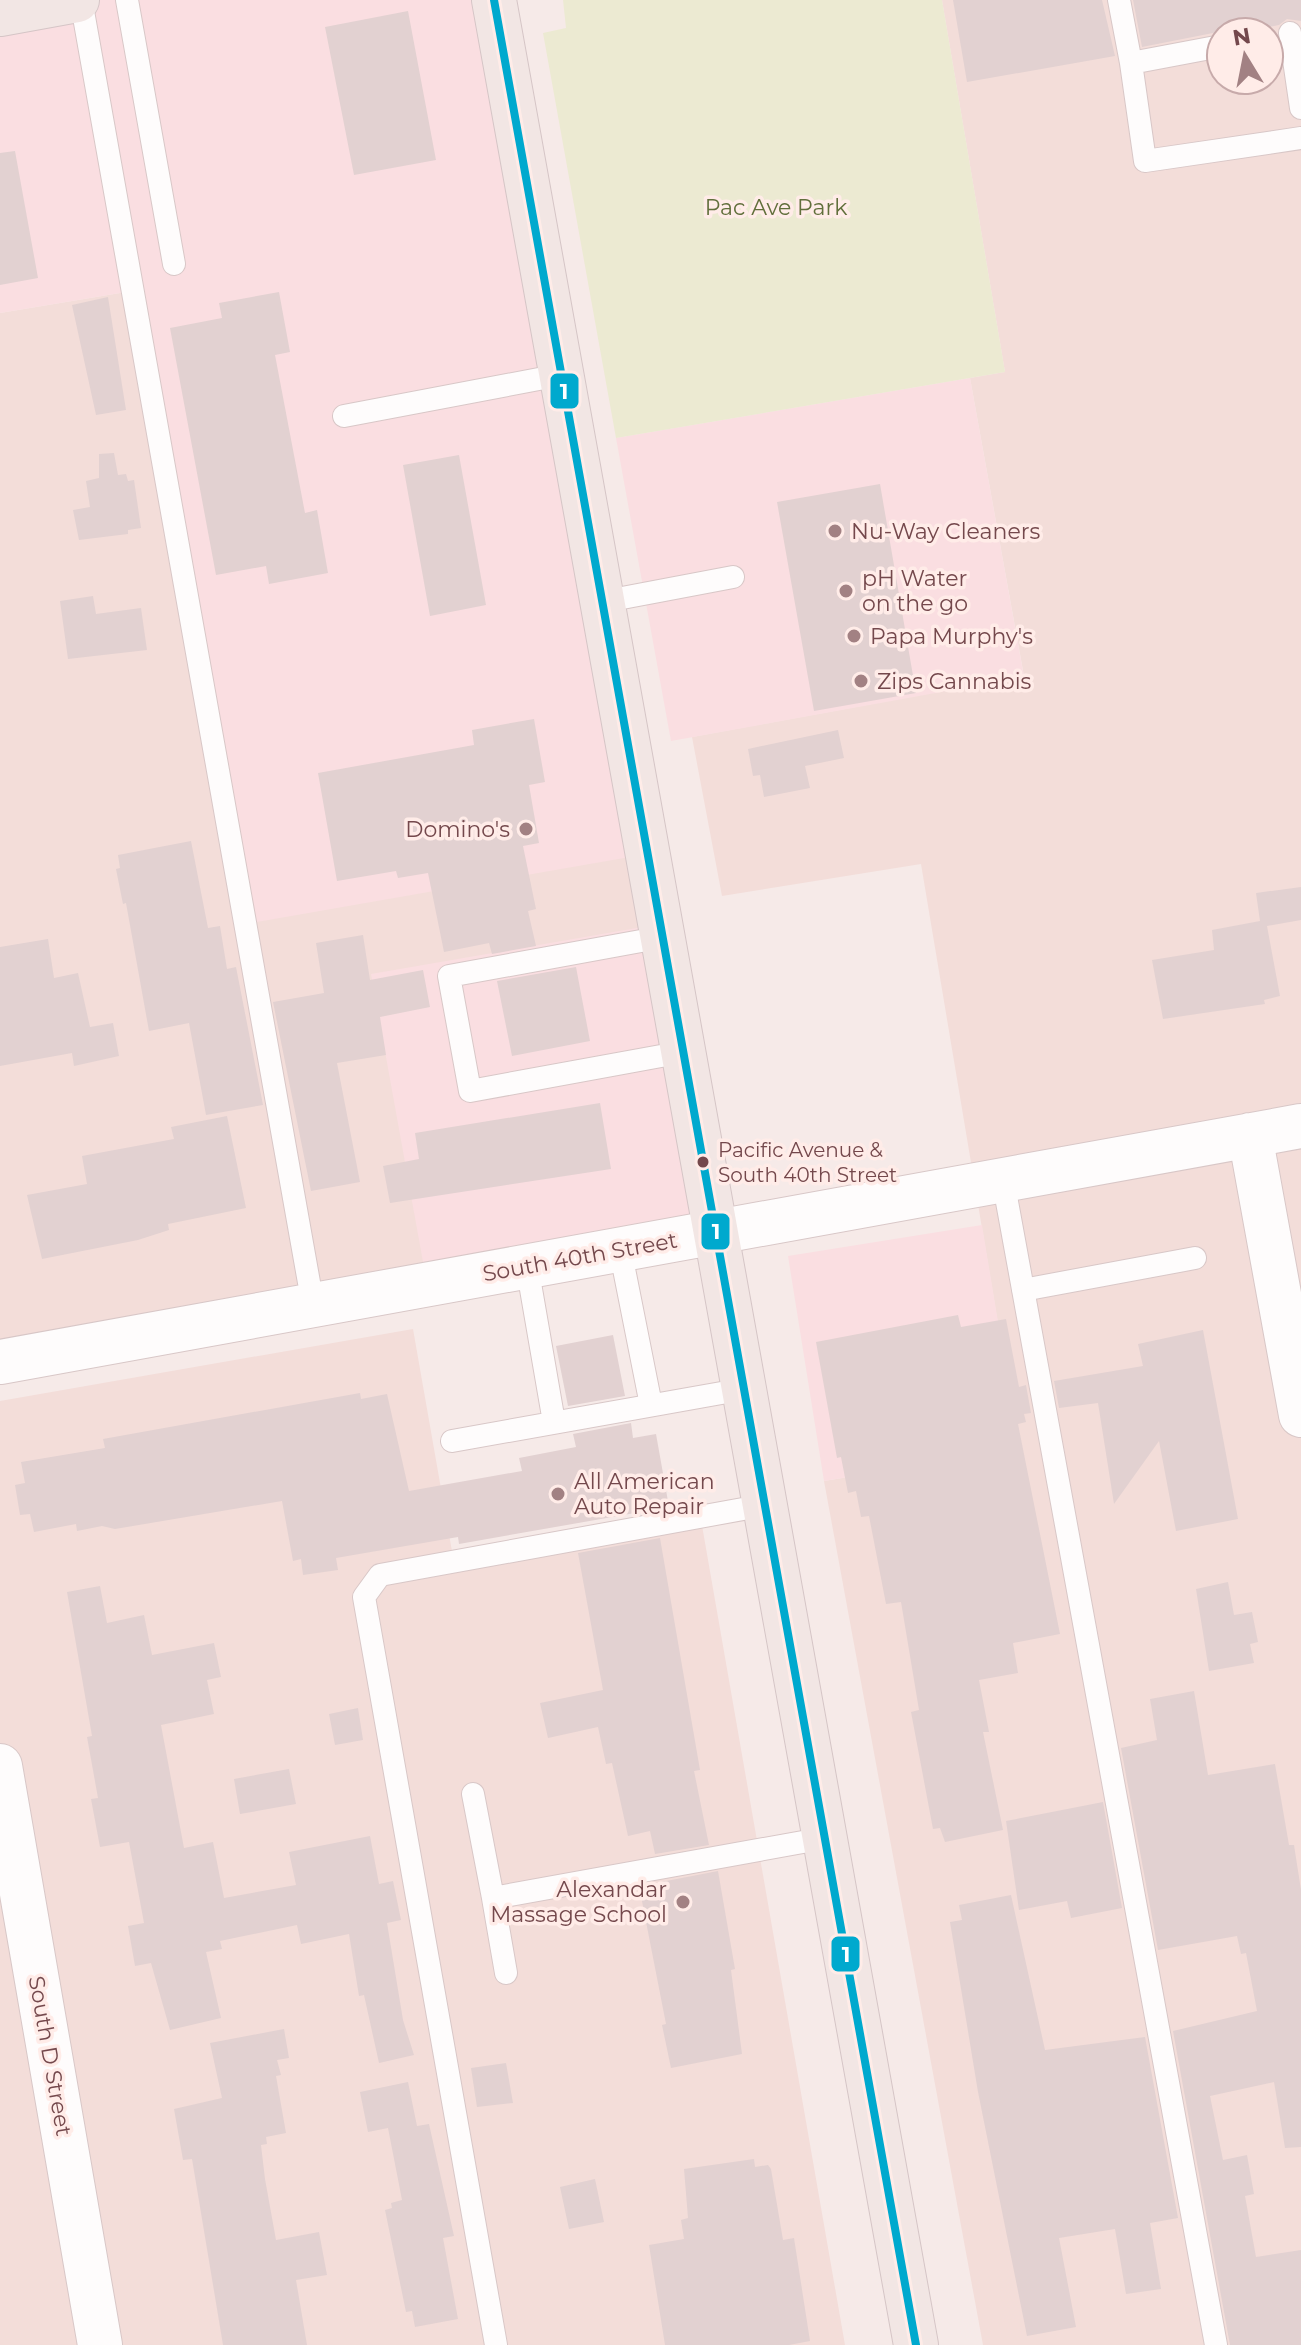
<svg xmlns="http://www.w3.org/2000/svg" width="1301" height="2345" font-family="Montserrat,sans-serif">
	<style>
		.residential { fill: #f3ddd9; fill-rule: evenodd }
		.commercial { fill: #fadee1 }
		.green { fill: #ecead2 }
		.building { fill: #e2d1d1 }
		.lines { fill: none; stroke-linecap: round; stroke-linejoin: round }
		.service-casing { stroke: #d8c7c7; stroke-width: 24 }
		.minor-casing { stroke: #d8c7c7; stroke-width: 46 }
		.primary-casing { stroke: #d5c5c6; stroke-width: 46 }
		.service { stroke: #fefcfc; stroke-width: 22 }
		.minor { stroke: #fefcfc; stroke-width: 44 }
		.primary { stroke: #f2e6e4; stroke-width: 44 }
		.bus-1-casing { stroke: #ffece8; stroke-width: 14 }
		.bus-1 { stroke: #00a9ce; stroke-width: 8 }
		.poi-dot { fill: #a28183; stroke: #ffece8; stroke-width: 3 }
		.bus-dot { fill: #74484c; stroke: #ffece8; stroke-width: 3 }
		.labels { text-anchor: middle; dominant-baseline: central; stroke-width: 7; stroke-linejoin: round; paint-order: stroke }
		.bus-label { font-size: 20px; fill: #74484c; stroke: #ffece8; text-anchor: start }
		.park-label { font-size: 22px; fill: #616f3b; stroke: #ffece8 }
		.poi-label { font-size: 22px; fill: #74484c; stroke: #ffece8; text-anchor: start }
		.street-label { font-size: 22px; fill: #74484c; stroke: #ffece8 }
		.line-badge { stroke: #ffece8; stroke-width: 3 }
		.badge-label { font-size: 22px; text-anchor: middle; font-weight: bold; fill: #fff }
	</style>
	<rect width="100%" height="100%" fill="#f6eae8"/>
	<!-- residential -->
	<path class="residential" d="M 942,0 L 1301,0 L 1301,2345 L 983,2345 L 824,1481 L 1019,1449 L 921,864 L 722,896 L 692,737 L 1024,676 L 970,378 L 1005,372 ZM 1221,32 L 1269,32 L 1269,80 L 1221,80 Z
		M 132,291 L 647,854 L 660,924 L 427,1284 L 0,1362 L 0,313 Z
		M 413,1329 L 453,1557 L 700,1514 L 845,2345 L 0,2345 L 0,1401 Z"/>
	<!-- commercial -->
	<path class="commercial" d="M 77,0 L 494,0 L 647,854 L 245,924 L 132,291 L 0,313 L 0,14 Z
		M 970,378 L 1024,677 L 671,741 L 616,438 Z
		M 660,924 L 716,1232 L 427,1284 L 371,974 Z
		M 982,1225 L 1019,1449 L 824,1481 L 788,1256 Z"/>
	<!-- green -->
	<path class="green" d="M 563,0 L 942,0 L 1005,372 L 616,438 L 543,33 L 566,28 Z"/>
	<!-- building -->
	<path class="building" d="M 953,0 L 1102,0 L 1115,56 L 967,82 Z
		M 1133,0 L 1301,0 L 1301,21 L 1287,19 L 1279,25 L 1242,32 L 1218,32 L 1142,47 Z
		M 408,11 L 436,160 L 354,175 L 325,27 Z
		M 15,151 L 38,278 L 0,285 L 0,153 Z
		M 279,292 L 290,352 L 275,355 L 305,513 L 317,510 L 328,573 L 269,584 L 266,566 L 216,575 L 170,328 L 222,318 L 219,303 Z
		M 108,297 L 126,410 L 96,415 L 72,305 Z
		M 114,453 L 118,475 L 126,474 L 128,481 L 134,480 L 141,528 L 128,530 L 128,534 L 79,540 L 73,510 L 90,507 L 86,481 L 99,478 L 99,454 Z
		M 459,455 L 486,605 L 430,616 L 403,465 Z
		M 880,484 L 916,693 L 814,711 L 777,502 Z
		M 93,596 L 96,614 L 141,608 L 147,650 L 68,659 L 60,601 Z
		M 534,719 L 545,782 L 529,785 L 539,843 L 523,846 L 536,909 L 528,911 L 536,946 L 492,954 L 489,943 L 444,952 L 428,873 L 398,878 L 396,871 L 337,881 L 318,773 L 474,745 L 472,730 Z
		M 838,730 L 844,758 L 805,766 L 810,788 L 764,797 L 760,775 L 753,776 L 748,749 Z
		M 191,841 L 208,928 L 220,926 L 227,969 L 236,967 L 263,1105 L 206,1115 L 189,1023 L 149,1031 L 126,903 L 123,904 L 116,869 L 120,868 L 118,855 Z
		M 1301,887 L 1301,920 L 1267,926 L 1280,996 L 1264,1000 L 1265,1004 L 1163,1019 L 1152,960 L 1214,950 L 1212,930 L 1260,921 L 1256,893 Z
		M 363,935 L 370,980 L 423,970 L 430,1007 L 380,1017 L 386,1055 L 337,1063 L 360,1182 L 311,1191 L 273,1002 L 324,993 L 316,943 Z
		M 48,939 L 54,978 L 78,973 L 90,1027 L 113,1023 L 119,1056 L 74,1066 L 72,1053 L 0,1066 L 0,947 Z
		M 576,967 L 590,1041 L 512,1056 L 497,981 Z
		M 600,1103 L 611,1169 L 390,1203 L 383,1166 L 419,1159 L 415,1133 Z
		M 227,1116 L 246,1208 L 168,1224 L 169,1230 L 138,1240 L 42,1259 L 27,1195 L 87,1184 L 82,1156 L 174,1139 L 171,1127 Z
		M 958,1315 L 961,1327 L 1006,1319 L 1019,1387 L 1026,1385 L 1031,1413 L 1024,1414 L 1026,1422 L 1018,1424 L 1060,1634 L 1013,1643 L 1018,1673 L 979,1680 L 989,1732 L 983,1732 L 1003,1830 L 945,1842 L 940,1828 L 933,1829 L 911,1712 L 919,1710 L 901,1602 L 886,1604 L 869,1516 L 861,1517 L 856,1491 L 848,1493 L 841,1457 L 837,1458 L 816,1342 Z
		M 1203,1330 L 1238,1519 L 1176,1531 L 1159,1441 L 1114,1504 L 1098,1403 L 1059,1408 L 1054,1381 L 1143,1366 L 1138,1344 Z
		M 613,1335 L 625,1396 L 568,1406 L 556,1346 Z
		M 360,1393 L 361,1399 L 387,1394 L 409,1491 L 522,1471 L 519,1458 L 576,1447 L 573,1434 L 631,1423 L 633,1438 L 656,1434 L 669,1507 L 459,1544 L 458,1537 L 336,1558 L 338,1570 L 303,1575 L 301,1559 L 293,1561 L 282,1501 L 115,1529 L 102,1526 L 77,1531 L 76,1524 L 34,1532 L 30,1514 L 20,1515 L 15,1485 L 25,1483 L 21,1462 L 105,1448 L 103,1439 Z
		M 660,1538 L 700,1770 L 694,1771 L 709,1845 L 655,1854 L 650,1831 L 628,1836 L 612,1763 L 606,1764 L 598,1727 L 548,1738 L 540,1703 L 603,1690 L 578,1553 Z
		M 1228,1582 L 1234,1615 L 1252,1612 L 1258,1642 L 1250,1644 L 1254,1663 L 1209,1671 L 1196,1589 Z
		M 100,1586 L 107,1623 L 144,1615 L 152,1655 L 214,1643 L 221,1677 L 207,1680 L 214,1714 L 161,1725 L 184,1848 L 213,1842 L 224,1898 L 296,1885 L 289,1852 L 370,1836 L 379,1884 L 393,1881 L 401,1920 L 387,1923 L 403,2020 L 414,2055 L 379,2063 L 364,1995 L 359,1996 L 349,1934 L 301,1944 L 297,1925 L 220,1941 L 222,1949 L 206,1952 L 221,2018 L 170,2030 L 151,1963 L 135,1966 L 128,1926 L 144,1923 L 129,1842 L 100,1847 L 91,1799 L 98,1798 L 87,1737 L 92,1736 L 67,1592 Z
		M 1194,1691 L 1208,1775 L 1275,1764 L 1289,1845 L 1294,1845 L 1301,1890 L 1301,2147 L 1285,2148 L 1274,2082 L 1210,2096 L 1223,2160 L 1247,2155 L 1254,2194 L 1245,2196 L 1256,2257 L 1301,2250 L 1301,2345 L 1230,2345 L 1173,2031 L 1257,2011 L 1246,1953 L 1241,1954 L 1237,1936 L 1158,1950 L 1121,1748 L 1157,1740 L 1150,1699 Z
		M 358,1708 L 363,1740 L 335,1745 L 329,1714 Z
		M 289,1769 L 296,1804 L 240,1814 L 234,1779 Z
		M 1103,1802 L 1122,1908 L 1071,1918 L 1067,1901 L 1019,1910 L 1006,1821 Z
		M 718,1871 L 735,1969 L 731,1970 L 742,2054 L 671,2068 L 662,2025 L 666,2024 L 640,1891 L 662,1887 L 661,1882 Z
		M 1011,1895 L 1045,2050 L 1145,2037 L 1178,2218 L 1150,2223 L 1161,2289 L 1126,2294 L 1115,2229 L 1059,2238 L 1076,2327 L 1027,2336 L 978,2092 L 950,1922 L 962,1920 L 959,1905 Z
		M 284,2029 L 289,2058 L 277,2060 L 281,2075 L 276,2076 L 286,2133 L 266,2137 L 267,2144 L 261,2145 L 265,2179 L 276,2240 L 319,2232 L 327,2275 L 296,2280 L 307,2345 L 223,2345 L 192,2159 L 183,2160 L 174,2109 L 222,2098 L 210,2043 Z
		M 506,2063 L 513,2103 L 477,2107 L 471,2068 Z
		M 408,2082 L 417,2126 L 429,2124 L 454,2236 L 443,2238 L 458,2319 L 415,2327 L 412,2311 L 406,2312 L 385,2210 L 392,2208 L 391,2203 L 402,2200 L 388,2128 L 368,2132 L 360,2092 Z
		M 754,2159 L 755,2167 L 768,2165 L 771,2169 L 783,2240 L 794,2238 L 810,2341 L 789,2345 L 665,2345 L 649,2245 L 684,2239 L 681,2220 L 688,2218 L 684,2169 Z
		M 595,2179 L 604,2222 L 569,2229 L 560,2187 Z"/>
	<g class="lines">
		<!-- service casing -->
		<g class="service-casing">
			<path id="service" d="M 81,0 L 313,1305
				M 127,0 L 174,264
				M 1119,0 L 1131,63 L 1221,46
				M 1290,33 L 1301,108
				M 1131,63 L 1145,161 L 1301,138
				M 344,416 L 560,375
				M 601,602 L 733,577
				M 663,937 L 449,976 L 470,1091 L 683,1052
				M 1003,1180 L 1216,2345
				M 620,1249 L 651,1405
				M 527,1266 L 554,1422
				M 1023,1290 L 1195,1258
				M 452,1441 L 744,1389
				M 473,1794 L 493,1898 L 825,1838
				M 493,1898 L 506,1973
				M 496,2345 L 364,1597 L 380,1575 L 765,1505"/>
		</g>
		<!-- minor casing -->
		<g class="minor-casing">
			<path id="minor" d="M 1250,1135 L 1301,1415
				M 0,1362 L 1301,1126
				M 0,1766 L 100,2345"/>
		</g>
		<!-- primary casing -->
		<g class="primary-casing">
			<path id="primary" d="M 494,0 L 916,2345
				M 0,14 L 77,0"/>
		</g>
		<!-- service -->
		<use href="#service" class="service"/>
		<!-- minor -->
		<use href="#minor" class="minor"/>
		<!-- primary -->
		<use href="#primary" class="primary"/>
		<!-- bus-1 casing -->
		<g class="bus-1-casing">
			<path id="bus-1" d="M 494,0 L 916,2345"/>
		</g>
		<!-- bus-1 -->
		<use href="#bus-1" class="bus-1"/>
	</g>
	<!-- markers -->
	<g class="poi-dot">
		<circle cx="835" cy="531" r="8"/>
		<circle cx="846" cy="591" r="8"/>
		<circle cx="854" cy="636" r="8"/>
		<circle cx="861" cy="681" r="8"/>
		<circle cx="526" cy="829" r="8"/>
		<circle cx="558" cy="1494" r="8"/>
		<circle cx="683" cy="1902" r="8"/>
	</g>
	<circle class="bus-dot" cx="703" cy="1162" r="7"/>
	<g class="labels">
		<!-- bus labels -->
		<g class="bus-label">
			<text x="718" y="1150">Pacific Avenue &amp;<tspan x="718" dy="25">South 40th Street</tspan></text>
		</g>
		<!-- park labels -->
		<g class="park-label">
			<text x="776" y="207">Pac Ave Park</text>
		</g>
		<!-- poi labels -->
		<g class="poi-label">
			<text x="851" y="531">Nu-Way Cleaners</text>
			<text x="862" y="578">pH Water<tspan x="862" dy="25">on the go</tspan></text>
			<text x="870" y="636">Papa Murphy's</text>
			<text x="877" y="681">Zips Cannabis</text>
			<text x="510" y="829" text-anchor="end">Domino's</text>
			<text x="574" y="1481">All American<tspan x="574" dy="25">Auto Repair</tspan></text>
			<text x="667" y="1889" text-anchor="end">Alexandar<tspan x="667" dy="25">Massage School</tspan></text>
		</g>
		<!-- street labels -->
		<g class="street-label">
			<text transform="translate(580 1257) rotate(-10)">South 40th Street</text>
			<text transform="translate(50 2056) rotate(80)">South D Street</text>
		</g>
	</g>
	<g class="line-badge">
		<rect x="549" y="372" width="31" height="38" rx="8" fill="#00a9ce"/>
		<rect x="700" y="1212" width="31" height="39" rx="8" fill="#00a9ce"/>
		<rect x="830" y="1935" width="31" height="38" rx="8" fill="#00a9ce"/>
	</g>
	<g class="badge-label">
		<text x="564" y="399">1</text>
		<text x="716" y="1239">1</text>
		<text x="846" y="1962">1</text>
	</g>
	<!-- north arrow -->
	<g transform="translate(1245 56) rotate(350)"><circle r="38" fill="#ffece8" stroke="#c7aaaa" stroke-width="2"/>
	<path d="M0-6L14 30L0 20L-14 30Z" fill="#a28183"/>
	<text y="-12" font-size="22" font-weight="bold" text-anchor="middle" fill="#74484c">N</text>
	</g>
</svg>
